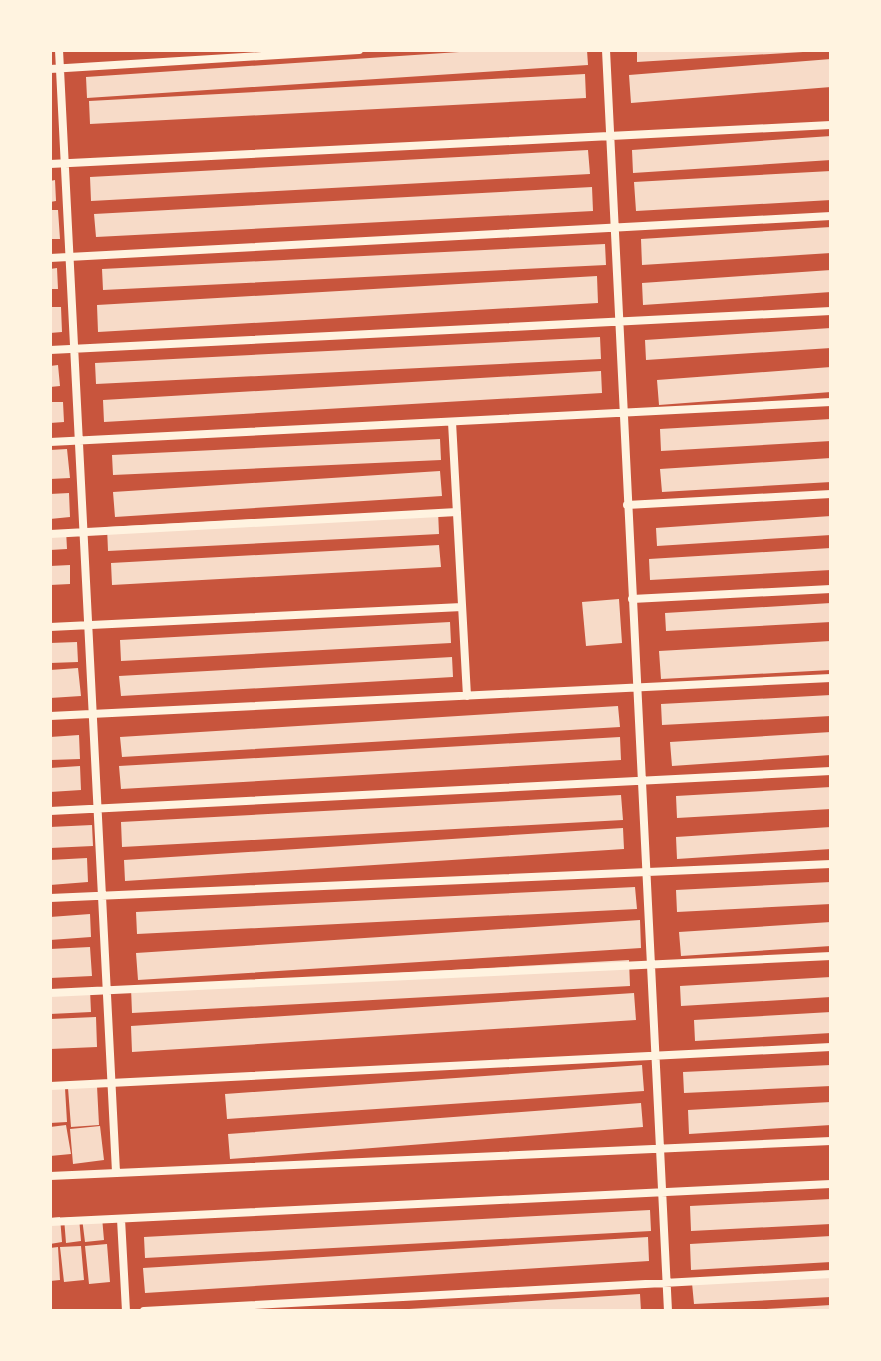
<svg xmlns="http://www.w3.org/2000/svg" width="881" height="1361" font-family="'Source Sans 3',sans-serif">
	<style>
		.building { fill: #f7dbc8 }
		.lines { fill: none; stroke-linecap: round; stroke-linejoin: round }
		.minor { stroke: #fff3e0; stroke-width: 8 }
	</style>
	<rect width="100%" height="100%" fill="#c8553d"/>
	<!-- building -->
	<path class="building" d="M 489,50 L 587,50 L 588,65 L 87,98 L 86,77 Z
		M 637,50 L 803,50 L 803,52 L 637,62 Z
		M 831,59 L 831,87 L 631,103 L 629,75 Z
		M 585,74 L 586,98 L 90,124 L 89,101 Z
		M 831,136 L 831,160 L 633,173 L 632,150 Z
		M 588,150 L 590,174 L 91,201 L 90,177 Z
		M 831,171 L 831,200 L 636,211 L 634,182 Z
		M 55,180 L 56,201 L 50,202 L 50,181 Z
		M 592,187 L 593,211 L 96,237 L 94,214 Z
		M 50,210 L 58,210 L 60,239 L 50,239 Z
		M 831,227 L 831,253 L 642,265 L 641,239 Z
		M 605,244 L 606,265 L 103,290 L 102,269 Z
		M 57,268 L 58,289 L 50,289 L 50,269 Z
		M 831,270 L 831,292 L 643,305 L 642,283 Z
		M 597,276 L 598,303 L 98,332 L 97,305 Z
		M 50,307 L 61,307 L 62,332 L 50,333 Z
		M 831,328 L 831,348 L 646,360 L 645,340 Z
		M 600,337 L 601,359 L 96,384 L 95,363 Z
		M 58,365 L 60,386 L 50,387 L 50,366 Z
		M 831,367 L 831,392 L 659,405 L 657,380 Z
		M 601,371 L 602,393 L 104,422 L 103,400 Z
		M 50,402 L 63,402 L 64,422 L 50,423 Z
		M 831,419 L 831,441 L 661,451 L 660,429 Z
		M 440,439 L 441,460 L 113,475 L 112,455 Z
		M 67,449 L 70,478 L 50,479 L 50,450 Z
		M 831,458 L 831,482 L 662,492 L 660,469 Z
		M 440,471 L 442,496 L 115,517 L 113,492 Z
		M 69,493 L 70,517 L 50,519 L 50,494 Z
		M 438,510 L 439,534 L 108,551 L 107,527 Z
		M 831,516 L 831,535 L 657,546 L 656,528 Z
		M 66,530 L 67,549 L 50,550 L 50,531 Z
		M 439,545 L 441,567 L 112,585 L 111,563 Z
		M 831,548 L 831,570 L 650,580 L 649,559 Z
		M 70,565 L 70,584 L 50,585 L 50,566 Z
		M 619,599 L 622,643 L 586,646 L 582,602 Z
		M 831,603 L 831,622 L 666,631 L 665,613 Z
		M 450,622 L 451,643 L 121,661 L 120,640 Z
		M 831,641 L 831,670 L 661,679 L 659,651 Z
		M 77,642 L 78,662 L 50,663 L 50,643 Z
		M 452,657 L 453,677 L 121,696 L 119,676 Z
		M 78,668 L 81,696 L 50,698 L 50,670 Z
		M 831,695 L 831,716 L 662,725 L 661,704 Z
		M 618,706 L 620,727 L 122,757 L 120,737 Z
		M 831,732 L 831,755 L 672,766 L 670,742 Z
		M 79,735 L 80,759 L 50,760 L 50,737 Z
		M 620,737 L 621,760 L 121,789 L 119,766 Z
		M 80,766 L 81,790 L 50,792 L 50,768 Z
		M 831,787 L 831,809 L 677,818 L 676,796 Z
		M 621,795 L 623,820 L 122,847 L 121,822 Z
		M 92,825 L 93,846 L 50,848 L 50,827 Z
		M 831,827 L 831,849 L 677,859 L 676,837 Z
		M 623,828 L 624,849 L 125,881 L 124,860 Z
		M 87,858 L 88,882 L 50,885 L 50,860 Z
		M 831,882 L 831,904 L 677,912 L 676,890 Z
		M 635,887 L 637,909 L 137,934 L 136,912 Z
		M 90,914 L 91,937 L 50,940 L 50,917 Z
		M 640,920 L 641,948 L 138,980 L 136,953 Z
		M 831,922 L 831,946 L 681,956 L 679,932 Z
		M 90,947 L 92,976 L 50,978 L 50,949 Z
		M 629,960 L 630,986 L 132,1013 L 131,988 Z
		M 831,977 L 831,997 L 681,1006 L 680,986 Z
		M 90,990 L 91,1012 L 50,1014 L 50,991 Z
		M 634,993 L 636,1020 L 132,1052 L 131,1026 Z
		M 831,1012 L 831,1033 L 695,1041 L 694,1020 Z
		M 96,1017 L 97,1047 L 50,1049 L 50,1019 Z
		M 642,1065 L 644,1091 L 227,1119 L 225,1094 Z
		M 831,1065 L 831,1086 L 684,1093 L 683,1072 Z
		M 97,1086 L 99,1125 L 71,1127 L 68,1088 Z
		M 65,1088 L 67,1122 L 50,1123 L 50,1089 Z
		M 831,1102 L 831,1125 L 689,1134 L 688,1110 Z
		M 641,1103 L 643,1127 L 230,1159 L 228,1134 Z
		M 66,1125 L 71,1154 L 50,1156 L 50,1127 Z
		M 100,1126 L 104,1160 L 73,1164 L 70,1129 Z
		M 831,1199 L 831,1224 L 691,1231 L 690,1206 Z
		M 650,1210 L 651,1231 L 145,1258 L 144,1237 Z
		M 60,1217 L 62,1242 L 50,1244 L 50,1218 Z
		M 79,1217 L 81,1241 L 66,1243 L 64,1218 Z
		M 102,1217 L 104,1240 L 85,1242 L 82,1218 Z
		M 831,1236 L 831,1262 L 691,1270 L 690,1244 Z
		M 648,1237 L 649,1261 L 145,1293 L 143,1268 Z
		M 107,1244 L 110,1282 L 89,1284 L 85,1246 Z
		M 81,1246 L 84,1280 L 64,1282 L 60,1247 Z
		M 58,1247 L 60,1280 L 50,1281 L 50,1248 Z
		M 831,1275 L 831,1297 L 694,1304 L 692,1283 Z
		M 640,1294 L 641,1311 L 409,1311 L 409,1309 Z
		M 831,1305 L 831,1311 L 766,1311 L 766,1309 Z"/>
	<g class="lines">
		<!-- minor -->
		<path class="minor" d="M 59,50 L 116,1172
			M 606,50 L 668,1311
			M 50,69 L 359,50
			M 50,164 L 831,125
			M 50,258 L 831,216
			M 50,350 L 831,311
			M 452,422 L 467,696
			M 50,442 L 831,402
			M 627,505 L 831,494
			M 50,534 L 457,512
			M 632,599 L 831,589
			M 50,627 L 462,607
			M 50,716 L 831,678
			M 50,811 L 831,771
			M 50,898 L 831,864
			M 50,993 L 831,956
			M 50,1086 L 831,1047
			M 50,1176 L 831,1141
			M 121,1219 L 126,1311
			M 50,1222 L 831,1184
			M 144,1311 L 831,1274"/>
	</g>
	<!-- border -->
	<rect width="881" height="1361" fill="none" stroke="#fff3e0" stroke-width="104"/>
</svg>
